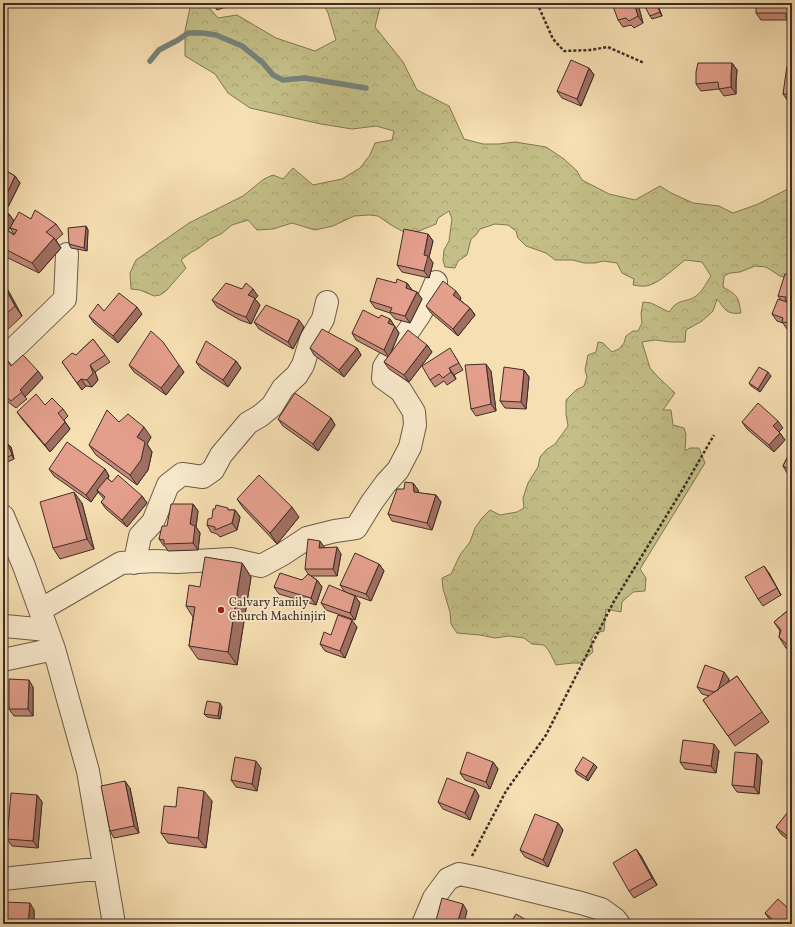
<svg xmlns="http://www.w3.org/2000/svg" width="795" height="927" font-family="Vollkorn,serif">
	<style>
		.forest { fill: url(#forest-crowns); stroke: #807658 }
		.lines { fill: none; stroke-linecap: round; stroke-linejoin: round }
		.stream { stroke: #76837a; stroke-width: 5.5 }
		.minor-casing { stroke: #6a5a4a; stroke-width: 24 }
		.path { stroke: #3c2e28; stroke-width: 2.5; stroke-dasharray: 3 2; stroke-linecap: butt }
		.minor { stroke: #f9eacd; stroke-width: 22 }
		.wall { fill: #c48978; stroke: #3c2e28 }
		.shaded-wall { fill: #a06f62; stroke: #3c2e28 }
		.building { fill: #e49f8c; stroke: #3c2e28 }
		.poi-dot { fill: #8f2418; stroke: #f9eacd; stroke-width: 1.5 }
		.labels { text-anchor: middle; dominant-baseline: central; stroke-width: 3.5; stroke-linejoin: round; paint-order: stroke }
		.poi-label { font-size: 12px; fill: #3c2e28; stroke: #f9eacd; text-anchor: start }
	</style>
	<defs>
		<pattern id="forest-crowns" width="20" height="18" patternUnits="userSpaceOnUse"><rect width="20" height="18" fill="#c4bf87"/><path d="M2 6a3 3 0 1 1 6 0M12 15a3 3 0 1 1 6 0" fill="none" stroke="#a9a475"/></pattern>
	</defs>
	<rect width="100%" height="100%" fill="#f6dfb2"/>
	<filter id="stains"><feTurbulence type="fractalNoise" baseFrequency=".005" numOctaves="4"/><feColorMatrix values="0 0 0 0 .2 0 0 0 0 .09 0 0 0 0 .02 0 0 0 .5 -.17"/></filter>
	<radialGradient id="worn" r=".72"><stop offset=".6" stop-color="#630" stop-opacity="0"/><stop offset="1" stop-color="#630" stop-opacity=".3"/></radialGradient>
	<!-- forest -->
	<path class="forest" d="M 191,3 L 205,3 L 218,18 L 237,15 L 276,38 L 315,51 L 336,40 L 328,13 L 323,3 L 385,3 L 380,7 L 375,27 L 403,62 L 417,90 L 449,106 L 464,139 L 483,144 L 499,144 L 515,142 L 546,147 L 564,159 L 577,171 L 582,180 L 609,194 L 635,200 L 660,186 L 671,193 L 693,203 L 719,206 L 733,213 L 756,205 L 786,190 L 792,183 L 792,279 L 780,276 L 766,267 L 755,266 L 740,272 L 730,273 L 724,276 L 723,287 C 738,296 738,295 741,313 C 726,315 725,309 717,299 L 713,311 L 702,321 L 686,330 L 685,342 L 671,342 L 655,340 L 642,342 L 650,368 L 658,377 L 675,393 L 663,410 L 671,410 L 673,425 L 684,428 L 686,434 L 685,451 L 690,448 L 699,448 L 705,463 L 640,569 L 646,578 L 645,591 L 633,592 L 622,602 L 621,612 L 606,609 L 604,631 L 595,633 L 591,640 L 593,652 L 580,663 L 572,663 L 556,665 L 549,651 L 544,645 L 532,644 L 524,638 L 509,636 L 495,638 L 480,635 L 457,633 L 451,624 L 450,612 L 443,589 L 442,578 L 451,574 L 460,555 L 470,542 L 475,528 L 482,518 L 490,510 L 500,515 L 517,512 L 524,508 L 523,498 L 528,483 L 538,467 L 540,457 L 546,450 L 555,444 L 568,426 L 566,414 L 566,400 L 576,390 L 584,386 L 587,377 L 585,370 L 588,355 L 596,352 L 598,342 L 603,343 L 612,352 L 619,349 L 624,343 L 626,336 L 633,331 L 638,331 L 642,323 L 641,314 L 643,302 L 651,303 L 669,312 C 671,310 673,306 675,305 C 681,300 690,301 696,296 C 703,291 706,283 711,276 L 702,262 L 685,260 C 676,267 660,282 650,285 C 645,287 639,286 633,285 L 634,279 L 622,273 L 617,263 L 603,261 L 595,263 L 584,263 L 573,260 L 555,260 L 546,253 L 526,246 L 518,238 L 516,231 L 508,225 L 495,224 L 480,229 L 476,235 L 471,239 L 467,255 L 458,261 L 455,268 L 445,267 L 443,260 L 444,250 L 449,241 L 452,219 L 449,211 L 438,218 L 436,224 L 419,231 L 411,232 L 402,231 L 391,225 L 378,216 L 370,215 L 354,216 L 333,226 L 315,230 L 292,223 L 273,229 L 257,230 L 248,220 L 232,225 L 221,234 L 210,239 L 199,248 L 190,253 L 181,260 L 186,268 L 166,291 L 160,295 L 154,296 L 140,290 L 131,289 L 130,273 L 136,260 L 189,223 L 243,196 L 264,179 L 273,175 L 283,179 L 293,168 L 313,185 L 342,179 L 360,168 L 370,155 L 375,143 L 392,140 L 394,131 L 376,126 L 352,129 L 321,124 L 250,108 L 228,93 L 215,74 L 185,56 L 185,31 Z"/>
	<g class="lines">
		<!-- stream -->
		<path class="stream" d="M 150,61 L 159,50 L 178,40 L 188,33 L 203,33 L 216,35 L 242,46 L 263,63 L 273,75 L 283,80 L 305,78 L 366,88"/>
		<!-- minor casing -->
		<g class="minor-casing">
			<path id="minor" d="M 3,359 L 65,299 L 67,254
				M 3,516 L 24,566 L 54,649 L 88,771 L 114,924
				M 134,563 L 136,556 L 140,536 L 153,522 L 168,485 L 182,474 L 203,477 L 213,470 L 221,455 L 248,423 L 260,416 L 272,406 L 283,388 L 297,375 L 303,365 L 311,339 L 323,319 L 327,302
				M 40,610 L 121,563 L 155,561 L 177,562 L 231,559 L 261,566 L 283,554 L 307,538 L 335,531 L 356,528 L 372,502 L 386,483 L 398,470 L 410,447 L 415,425 L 414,412 L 401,391 L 383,378 L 384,367 L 420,314 L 430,296 L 436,282
				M 3,625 L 5,626 L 47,630
				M 3,660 L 54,649
				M 3,879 L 104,868
				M 423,924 L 434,898 L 448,879 L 459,874 L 479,878 L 581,903 L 601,909 L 615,919 L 619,924"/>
		</g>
		<!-- path -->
		<path class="path" d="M 537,3 L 553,39 L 564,51 L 590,50 L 608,47 L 644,63
			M 472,856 L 506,791 L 546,735 L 613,603 L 684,487 L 714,435"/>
		<!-- minor -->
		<use href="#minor" class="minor"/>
	</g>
	<!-- wall -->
	<path class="wall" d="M 212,3 L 238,3 L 217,10 Z
		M 657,3 L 662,16 L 652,19 L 650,16 Z
		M 792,3 L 792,25 L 790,25 L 787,20 L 761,20 L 756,13 Z
		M 638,4 L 643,23 L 634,28 L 631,25 L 623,27 L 618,20 Z
		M 732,63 L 737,70 L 736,82 L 736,94 L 724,96 L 719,89 L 701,91 L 696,84 Z
		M 792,66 L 792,101 L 788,101 L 783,94 Z
		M 589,68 L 594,75 L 581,106 L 562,98 L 557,91 Z
		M 3,169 L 15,176 L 20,183 L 8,207 L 3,205 Z
		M 3,210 L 9,214 L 14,221 L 8,230 L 14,235 L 14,234 L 10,228 L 31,219 L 56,224 L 63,234 L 56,240 L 61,248 L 39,273 L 4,256 L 3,254 L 3,237 L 4,236 L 3,235 Z
		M 86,226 L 88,230 L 87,251 L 71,248 L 69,244 Z
		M 428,234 L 433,241 L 429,257 L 433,263 L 429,278 L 402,272 L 397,265 Z
		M 792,277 L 792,330 L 787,329 L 783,323 L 777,321 L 772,314 L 781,300 L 778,296 Z
		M 3,281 L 22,316 L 3,334 Z
		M 396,283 L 407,283 L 412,290 L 417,292 L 422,299 L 410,323 L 395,319 L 390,313 L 375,308 L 370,301 Z
		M 258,296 L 255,299 L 260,305 L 251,324 L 240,320 L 217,307 L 212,300 Z
		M 461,298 L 460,300 L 470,308 L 475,315 L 458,336 L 431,313 L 426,306 Z
		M 142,314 L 118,343 L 94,323 L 89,316 Z
		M 379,318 L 390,319 L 399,333 L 391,353 L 427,345 L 432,352 L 409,382 L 389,369 L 384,362 L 388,357 L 356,340 L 352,333 Z
		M 254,322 L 304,327 L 293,349 L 259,329 Z
		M 93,339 L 110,362 L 95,372 L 98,380 L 92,387 L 86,386 L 82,390 L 62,362 L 76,355 Z
		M 310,348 L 357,348 L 361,355 L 344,377 L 314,355 Z
		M 454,355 L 463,370 L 454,375 L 456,379 L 447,385 L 444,381 L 435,387 L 430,380 Z
		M 8,361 L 12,366 L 38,371 L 43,378 L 25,397 L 27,399 L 16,408 L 3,398 L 3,366 Z
		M 236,361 L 241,368 L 228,387 L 201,369 L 196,362 Z
		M 129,365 L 184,372 L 166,395 L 134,372 Z
		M 524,370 L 529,377 L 526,409 L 505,408 L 500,401 Z
		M 491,371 L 496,411 L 476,416 L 471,409 Z
		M 771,376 L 760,392 L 751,386 L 749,383 Z
		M 63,409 L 68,416 L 64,420 L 70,429 L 50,452 L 22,419 L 17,412 Z
		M 331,418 L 335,425 L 318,451 L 283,426 L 278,419 Z
		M 119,422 L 151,437 L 147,444 L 152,452 L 148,470 L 137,485 L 96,455 L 89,445 Z
		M 742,422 L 783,428 L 779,432 L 785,440 L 774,452 L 747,429 Z
		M 8,444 L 11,447 L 14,459 L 3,464 L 3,447 Z
		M 792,448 L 792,475 L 787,473 L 783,466 Z
		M 49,469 L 105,469 L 109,476 L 108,479 L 112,482 L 142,496 L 147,503 L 127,527 L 106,509 L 101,502 L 104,499 L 98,492 L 91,502 L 54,476 Z
		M 413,483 L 418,490 L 419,493 L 436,495 L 441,502 L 432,530 L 392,521 L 388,514 L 404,489 Z
		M 237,499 L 299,517 L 277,544 L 244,509 Z
		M 82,503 L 94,549 L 60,559 L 53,548 Z
		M 193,504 L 198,511 L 196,527 L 200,533 L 198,550 L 168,551 L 165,546 L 164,546 L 159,539 L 167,526 Z
		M 229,510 L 235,510 L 240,517 L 237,530 L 220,537 L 217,534 L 211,532 L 207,525 L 212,518 Z
		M 325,548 L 341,554 L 337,576 L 311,576 L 317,580 L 322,587 L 316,605 L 279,594 L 274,587 L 302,580 L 309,575 L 305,569 Z
		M 242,563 L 251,577 L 237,665 L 198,659 L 189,646 L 193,617 L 186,606 L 200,587 Z
		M 379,564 L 384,571 L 371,601 L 345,592 L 340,585 Z
		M 769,573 L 781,595 L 763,606 L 758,599 Z
		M 355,596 L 360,603 L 355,620 L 326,610 L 321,603 Z
		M 792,607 L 792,653 L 786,648 L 779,637 L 780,631 L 774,622 Z
		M 357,627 L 345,658 L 325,651 L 320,644 L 331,635 Z
		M 737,676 L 769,722 L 735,746 L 703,700 L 709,696 L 702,694 L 697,687 L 729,679 L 727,683 Z
		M 33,687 L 33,716 L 14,716 L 9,709 Z
		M 222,707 L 220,719 L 207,717 L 204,714 Z
		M 719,751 L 716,773 L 685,769 L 680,762 Z
		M 757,754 L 762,761 L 759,794 L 737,792 L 732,785 Z
		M 493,762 L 498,769 L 490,789 L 465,780 L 460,773 Z
		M 597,767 L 588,781 L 577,774 L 575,770 Z
		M 261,768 L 257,791 L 236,787 L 231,780 Z
		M 130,788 L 139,833 L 114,838 L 110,831 Z
		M 475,789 L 479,796 L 470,820 L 443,809 L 438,802 Z
		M 37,795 L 42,802 L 38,848 L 12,846 L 7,839 Z
		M 212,801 L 206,848 L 168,843 L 161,833 L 176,807 Z
		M 792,809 L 792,843 L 781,834 L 776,827 Z
		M 558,823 L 563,830 L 548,867 L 525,857 L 520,850 Z
		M 636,849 L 641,856 L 657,885 L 634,898 L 629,891 Z
		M 3,902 L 34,910 L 34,924 L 3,924 Z
		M 765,913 L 792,924 L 775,924 L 770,920 Z"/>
	<!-- shaded-wall -->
	<path class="shaded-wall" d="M 634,3 L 637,3 L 638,4 L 643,23 L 638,16 Z
		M 656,3 L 657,3 L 662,16 L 660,12 Z
		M 732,63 L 737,70 L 736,82 L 736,94 L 731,87 L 731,75 Z
		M 589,68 L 594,75 L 581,106 L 577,99 Z
		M 15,176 L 20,183 L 8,207 L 4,200 Z
		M 9,214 L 14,221 L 5,236 L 3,233 L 3,224 Z
		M 86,226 L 88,230 L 87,251 L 84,248 Z
		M 428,234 L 433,241 L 429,257 L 433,263 L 429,278 L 424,271 L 424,255 Z
		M 54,238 L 61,248 L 39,273 L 32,263 Z
		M 3,281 L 22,316 L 15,306 L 3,284 Z
		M 407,283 L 412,290 L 411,295 L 406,288 Z
		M 253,289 L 258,296 L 255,299 L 260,305 L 251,324 L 246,317 L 248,295 Z
		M 456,291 L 461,298 L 458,302 L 453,295 Z
		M 417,292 L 422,299 L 410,323 L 405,316 Z
		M 137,307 L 142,314 L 118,343 L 113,336 Z
		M 470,308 L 475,315 L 458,336 L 453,329 Z
		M 390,319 L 399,333 L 389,357 L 384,350 L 388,323 Z
		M 299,320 L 304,327 L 293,349 L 288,342 Z
		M 427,345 L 432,352 L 409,382 L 404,375 Z
		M 357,348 L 361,355 L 344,377 L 339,370 Z
		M 236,361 L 241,368 L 228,387 L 223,380 Z
		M 486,364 L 491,371 L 496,411 L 491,404 Z
		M 90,365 L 95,372 L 98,380 L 92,387 L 87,380 Z
		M 179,365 L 184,372 L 166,395 L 161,388 Z
		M 449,368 L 454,375 L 456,379 L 451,372 Z
		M 524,370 L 529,377 L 526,409 L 521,402 Z
		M 38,371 L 43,378 L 25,397 L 20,390 Z
		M 768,372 L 771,376 L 760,392 L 758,389 Z
		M 81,379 L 86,386 L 82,390 L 77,383 Z
		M 331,418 L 335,425 L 318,451 L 313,444 Z
		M 778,421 L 783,428 L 778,433 L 773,426 Z
		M 65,422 L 70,429 L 50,452 L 45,445 Z
		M 144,427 L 151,437 L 147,444 L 152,452 L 148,470 L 137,485 L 130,475 L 137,437 Z
		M 780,433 L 785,440 L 774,452 L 769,445 Z
		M 8,444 L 11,447 L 14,459 L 12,455 Z
		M 105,469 L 109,476 L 98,492 L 97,490 L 98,492 L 91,502 L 86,495 Z
		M 413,483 L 418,490 L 419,499 L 414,492 Z
		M 74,492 L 82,503 L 94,549 L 87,539 Z
		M 436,495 L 441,502 L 432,530 L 427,523 Z
		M 142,496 L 147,503 L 127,527 L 122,520 Z
		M 193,504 L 198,511 L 196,527 L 200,533 L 198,550 L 193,543 L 190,524 Z
		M 292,507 L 299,517 L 277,544 L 270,533 Z
		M 235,510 L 240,517 L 237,530 L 232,523 Z
		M 320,541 L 325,548 L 319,548 Z
		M 337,547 L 341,554 L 337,576 L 333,569 Z
		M 242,563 L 251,577 L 237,665 L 228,652 Z
		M 379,564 L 384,571 L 371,601 L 366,594 Z
		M 764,566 L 769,573 L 781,595 L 777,588 Z
		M 317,580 L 322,587 L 316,605 L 311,598 Z
		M 355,596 L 360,603 L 355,620 L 350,613 Z
		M 352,620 L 357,627 L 345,658 L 340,651 Z
		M 724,672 L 729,679 L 721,700 L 716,693 Z
		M 29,680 L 33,687 L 33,716 L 28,709 Z
		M 220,703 L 222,707 L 220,719 L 218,716 Z
		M 714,744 L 719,751 L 716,773 L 711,766 Z
		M 757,754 L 762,761 L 759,794 L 754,787 Z
		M 256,761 L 261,768 L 257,791 L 252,784 Z
		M 493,762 L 498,769 L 490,789 L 486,782 Z
		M 594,764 L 597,767 L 588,781 L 586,777 Z
		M 125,781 L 130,788 L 139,833 L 134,826 Z
		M 475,789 L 479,796 L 470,820 L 465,813 Z
		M 204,791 L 212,801 L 206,848 L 198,838 Z
		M 37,795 L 42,802 L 38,848 L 33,841 Z
		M 558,823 L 563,830 L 548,867 L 543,860 Z
		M 636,849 L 641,856 L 657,885 L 652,878 Z
		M 30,903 L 34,910 L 34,924 L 28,924 Z
		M 463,904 L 467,911 L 464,924 L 457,924 Z"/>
	<!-- building -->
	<path class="building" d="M 619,3 L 634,3 L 638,16 L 629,21 L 626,18 L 618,20 L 613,6 Z
		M 643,3 L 656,3 L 660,12 L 650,16 Z
		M 756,3 L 792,3 L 792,18 L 786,18 L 786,13 L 756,13 Z
		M 571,60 L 589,68 L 577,99 L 557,91 Z
		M 698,63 L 732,63 L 731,75 L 731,87 L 719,89 L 718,82 L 696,84 L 696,72 Z
		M 787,66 L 792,66 L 792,95 L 783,94 Z
		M 3,169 L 15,176 L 4,200 L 3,200 Z
		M 3,210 L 9,214 L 3,224 Z
		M 35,210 L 56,224 L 46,232 L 54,238 L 32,263 L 3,248 L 3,237 L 7,230 L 14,235 L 17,230 L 10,228 L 19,212 L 31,219 Z
		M 86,226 L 84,248 L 69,244 L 68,228 Z
		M 404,229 L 428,234 L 424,255 L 428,256 L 424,271 L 397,265 Z
		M 785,274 L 792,277 L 792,302 L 785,300 L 786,297 L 778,296 Z
		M 377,278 L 396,283 L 397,279 L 407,283 L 406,288 L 417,292 L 405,316 L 390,312 L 392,308 L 370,301 Z
		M 443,281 L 456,291 L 453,295 L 470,308 L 453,329 L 426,306 Z
		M 226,283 L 242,289 L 246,283 L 253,289 L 248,295 L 255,298 L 246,317 L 235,313 L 212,300 Z
		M 3,284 L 15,306 L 3,317 Z
		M 119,293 L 137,307 L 113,336 L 89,316 L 98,304 L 104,311 Z
		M 778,299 L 792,304 L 792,323 L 782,322 L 783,318 L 772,314 Z
		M 266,305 L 299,320 L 288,342 L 254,322 Z
		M 363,310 L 379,318 L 381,315 L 390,319 L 388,323 L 395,326 L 384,350 L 352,333 Z
		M 322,329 L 357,348 L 339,370 L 310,348 Z
		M 408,330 L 427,345 L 404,375 L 384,362 Z
		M 151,331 L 163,342 L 179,365 L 161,388 L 129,365 Z
		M 93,339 L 105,355 L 90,365 L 93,373 L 87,380 L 81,379 L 77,383 L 62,362 L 72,353 L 76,355 Z
		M 206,341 L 236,361 L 223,380 L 196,362 Z
		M 450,348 L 459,363 L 449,368 L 451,372 L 443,378 L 439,374 L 430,380 L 422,366 Z
		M 23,355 L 38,371 L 20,390 L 22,392 L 11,401 L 3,394 L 3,366 L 8,361 L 11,366 Z
		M 486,364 L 491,404 L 471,409 L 465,365 Z
		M 504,367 L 524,370 L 521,402 L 500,401 Z
		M 759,367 L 768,372 L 758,389 L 749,383 Z
		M 295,393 L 331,418 L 313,444 L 278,419 Z
		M 36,394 L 45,405 L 52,398 L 63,409 L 58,413 L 65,422 L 45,445 L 17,412 Z
		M 758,403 L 778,421 L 773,426 L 780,433 L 769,445 L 742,422 Z
		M 107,410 L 119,422 L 128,414 L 144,427 L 137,437 L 145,442 L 141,460 L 130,475 L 89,445 Z
		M 67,442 L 105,469 L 86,495 L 49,469 Z
		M 8,444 L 12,455 L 3,459 L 3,447 Z
		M 792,448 L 792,471 L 783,466 Z
		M 118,475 L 142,496 L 122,520 L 101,502 L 105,497 L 97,490 L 107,478 L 112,482 Z
		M 259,475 L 292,507 L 270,533 L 237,499 Z
		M 405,482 L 413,483 L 414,492 L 436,495 L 427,523 L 388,514 L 397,489 L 404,489 Z
		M 74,492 L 87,539 L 53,548 L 40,502 Z
		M 171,504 L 193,504 L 190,524 L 195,526 L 193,543 L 164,544 L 164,540 L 159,539 L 162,526 L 167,526 Z
		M 216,505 L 228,508 L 228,510 L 235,510 L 232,523 L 215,530 L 215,527 L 207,525 L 208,519 L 212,518 L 213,509 L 215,509 Z
		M 308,539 L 320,541 L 319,548 L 337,547 L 333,569 L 305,569 Z
		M 355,553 L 379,564 L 366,594 L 340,585 Z
		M 205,557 L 242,563 L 228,652 L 189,646 L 195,607 L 186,606 L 189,585 L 200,587 Z
		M 764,566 L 777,588 L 758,599 L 745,577 Z
		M 280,573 L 302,580 L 308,574 L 317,580 L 311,598 L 274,587 Z
		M 329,585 L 355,596 L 350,613 L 321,603 Z
		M 792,607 L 792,649 L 779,637 L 781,630 L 774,622 Z
		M 338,615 L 352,620 L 340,651 L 320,644 L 324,632 L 331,635 Z
		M 705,665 L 724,672 L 718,690 L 714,692 L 697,687 Z
		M 737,676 L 762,712 L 728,736 L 703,700 Z
		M 9,679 L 29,680 L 28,709 L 9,709 Z
		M 207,701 L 220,703 L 218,716 L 204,714 Z
		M 683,740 L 714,744 L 711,766 L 680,762 Z
		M 467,752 L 493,762 L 486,782 L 460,773 Z
		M 735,752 L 757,754 L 754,787 L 732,785 Z
		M 235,757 L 256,761 L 252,784 L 231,780 Z
		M 583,757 L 594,764 L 586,777 L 575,770 Z
		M 447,778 L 475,789 L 465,813 L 438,802 Z
		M 125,781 L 134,826 L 110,831 L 101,786 Z
		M 178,787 L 204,791 L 198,838 L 161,833 L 164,806 L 176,807 Z
		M 11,793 L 37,795 L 33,841 L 7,839 Z
		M 791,808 L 792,809 L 792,840 L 776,827 Z
		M 535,814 L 558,823 L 543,860 L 520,850 Z
		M 636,849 L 652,878 L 629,891 L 613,863 Z
		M 442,898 L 463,904 L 457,924 L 435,924 Z
		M 778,899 L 792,912 L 792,924 L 778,924 L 765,913 Z
		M 3,902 L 30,903 L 28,924 L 15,924 L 15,923 L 3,923 Z
		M 516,914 L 533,924 L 510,924 Z
		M 688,920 L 690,924 L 678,924 Z"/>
	<!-- markers -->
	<circle class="poi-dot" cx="221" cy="610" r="4"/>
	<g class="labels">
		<!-- poi labels -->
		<g class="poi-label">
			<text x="229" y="603">Calvary Family<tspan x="229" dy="14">Church Machinjiri</tspan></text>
		</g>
	</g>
	<!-- margin -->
	<rect width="795" height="927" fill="none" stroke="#f6dfb2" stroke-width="16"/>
	<rect x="4" y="4" width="787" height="919" fill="none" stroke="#3c2e28" stroke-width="2"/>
	<rect x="8" y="8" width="779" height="911" fill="none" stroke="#3c2e28"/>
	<rect width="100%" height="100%" filter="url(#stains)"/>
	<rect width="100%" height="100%" fill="url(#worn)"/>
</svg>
